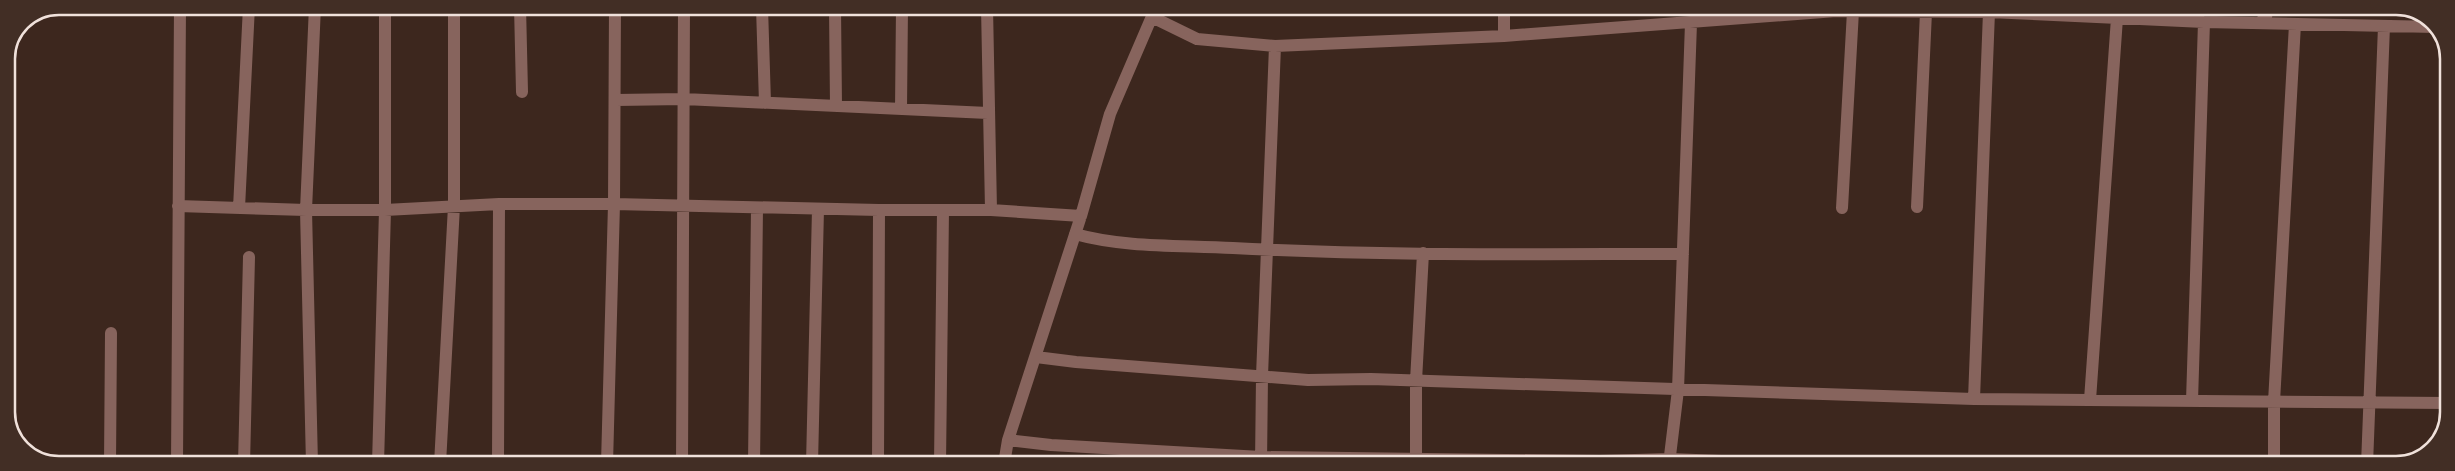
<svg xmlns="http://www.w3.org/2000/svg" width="2455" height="471" font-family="'PT Sans',sans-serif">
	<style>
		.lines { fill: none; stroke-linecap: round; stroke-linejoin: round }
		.minor { stroke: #87645d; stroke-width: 12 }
		.rim { fill: none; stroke: #f0e1db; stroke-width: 2.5 }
	</style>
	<rect width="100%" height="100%" fill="#3d271e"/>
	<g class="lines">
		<!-- minor -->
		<path class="minor" d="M 520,6 L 522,92
			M 762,7 L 765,103
			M 835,7 L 836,106
			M 987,7 L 991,210
			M 1504,7 L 1504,36
			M 1152,17 L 1197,39 L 1275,46 L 1504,36 L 1836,11 L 1989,12 L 2204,22 L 2436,27
			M 2260,23 L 2266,16 L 2269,7
			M 616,100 L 684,99 L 988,113
			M 901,109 L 902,7
			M 178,206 L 306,210 L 385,210 L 499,204 L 614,204 L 879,210 L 991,210 L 1081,216
			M 1917,207 L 1926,12
			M 239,208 L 249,6
			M 1842,208 L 1853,11
			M 1075,234 C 1125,248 1181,245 1233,248 C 1383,256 1533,254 1683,254
			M 1036,357 L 1076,362 L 1308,380 L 1371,379 L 1974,399 L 2448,403
			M 1974,399 L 1989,12
			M 2090,400 L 2117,18
			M 2192,401 L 2204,22
			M 1008,440 L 1051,445 L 1261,457 L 1600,461 L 1670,459 L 1822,465
			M 110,464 L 111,333
			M 177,464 L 180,6
			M 244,464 L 249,257
			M 312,464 L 306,210 L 315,6
			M 378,464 L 385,210 L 385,6
			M 440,464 L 454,206 L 454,6
			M 498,464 L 499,204
			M 607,464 L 614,204 L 615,6
			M 682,464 L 684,7
			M 754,464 L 757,208
			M 812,464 L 818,209
			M 878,464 L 879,210
			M 940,464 L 943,210
			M 1004,464 L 1008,440 L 1081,216 L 1110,114 L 1156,7
			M 1261,464 L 1262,376 L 1275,46
			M 1416,464 L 1416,381 L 1423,253
			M 1669,464 L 1678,390 L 1691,23
			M 2274,465 L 2274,402 L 2295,24
			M 2367,465 L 2384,26"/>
	</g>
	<!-- crop -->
	<path d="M0 0H2455V471H0ZM59 15H2396A44 44 0 0 1 2440 59V412A44 44 0 0 1 2396 456H59A44 44 0 0 1 15 412V59A44 44 0 0 1 59 15Z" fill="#422e25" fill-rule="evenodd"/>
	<path class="rim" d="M59 15H2396A44 44 0 0 1 2440 59V412A44 44 0 0 1 2396 456H59A44 44 0 0 1 15 412V59A44 44 0 0 1 59 15Z"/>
</svg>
